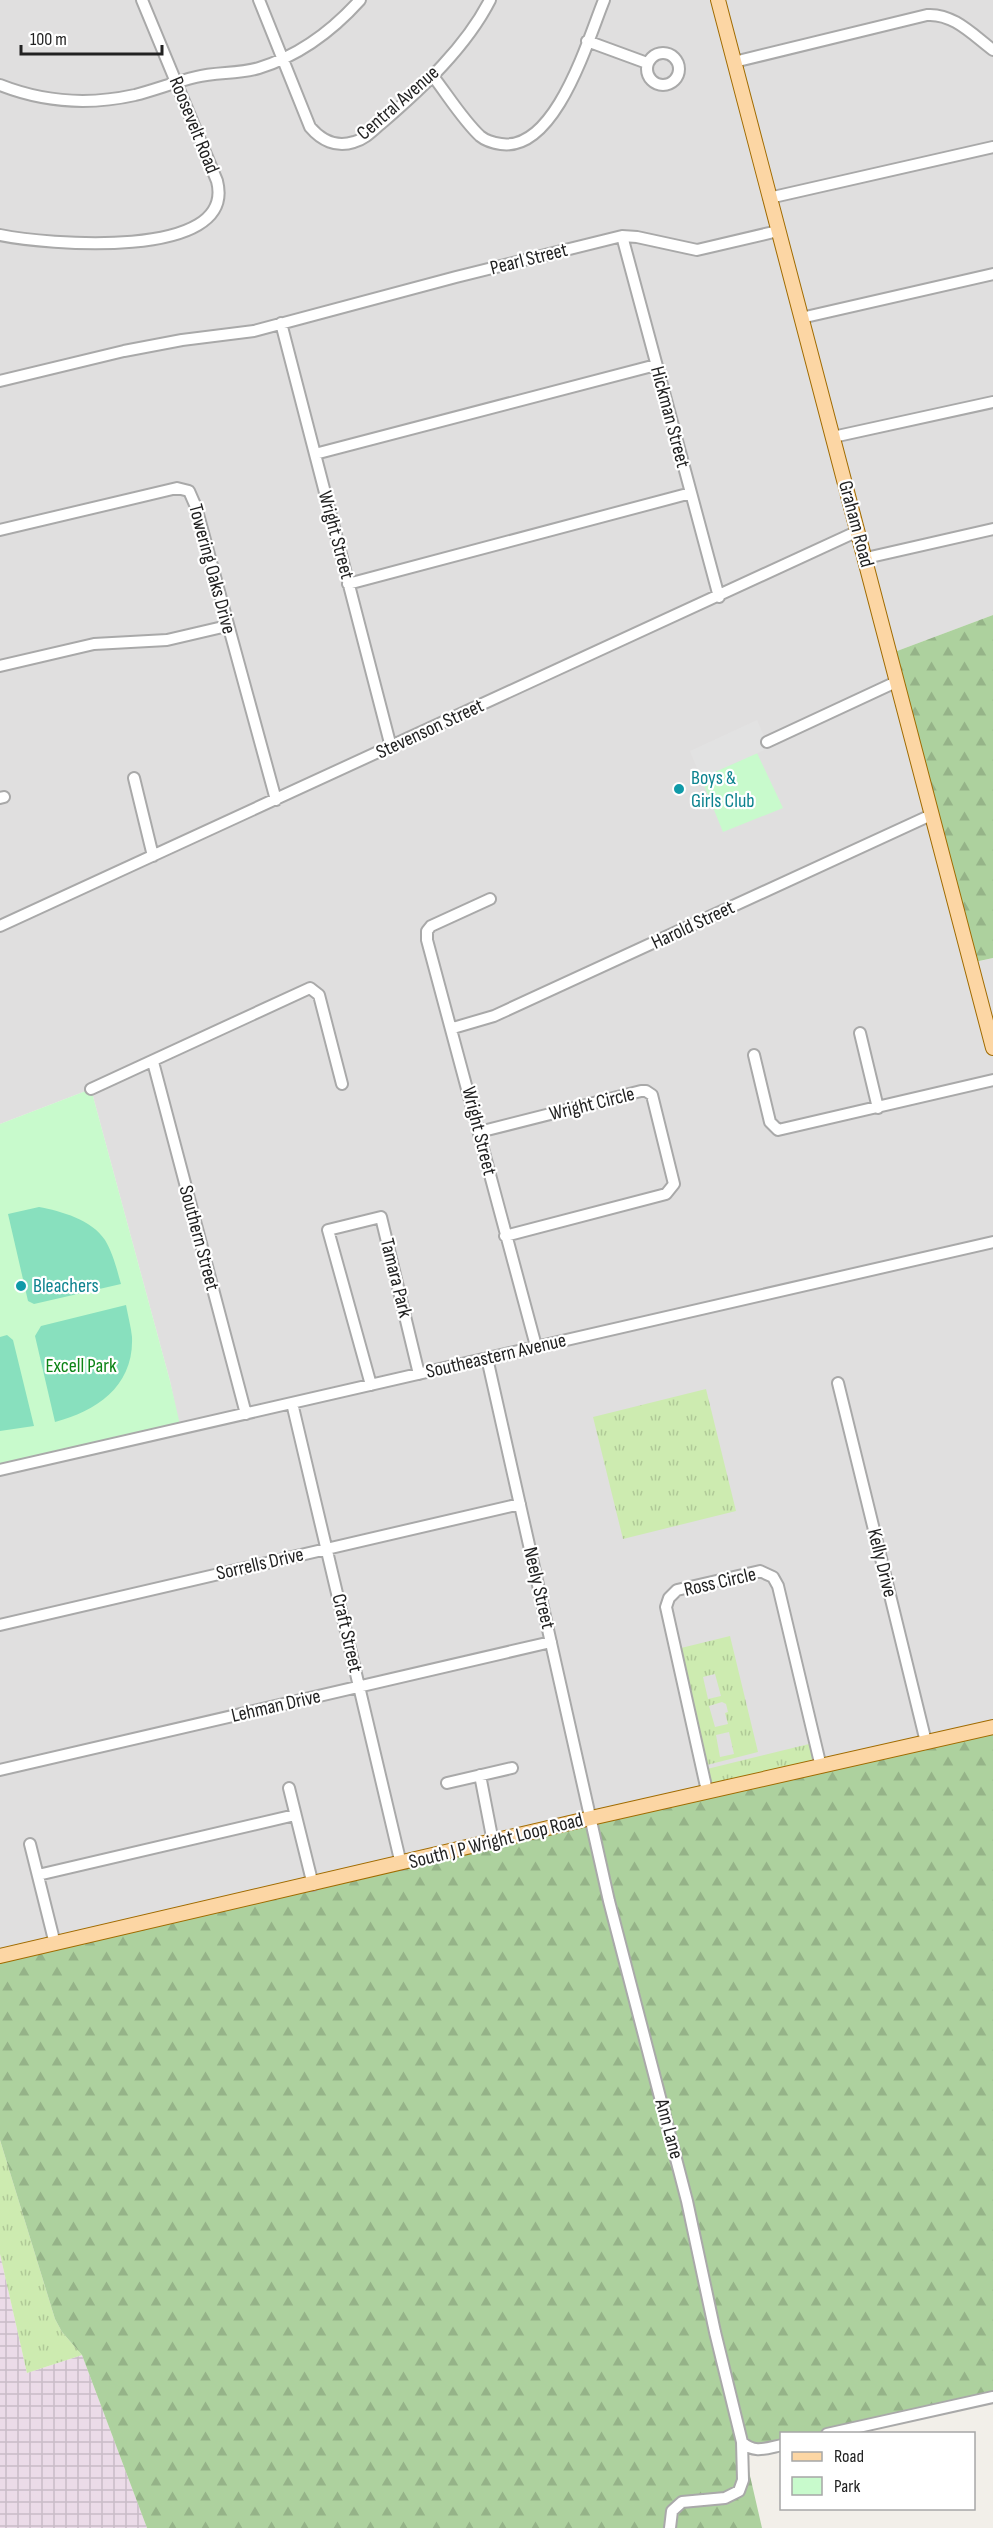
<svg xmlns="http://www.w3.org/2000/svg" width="993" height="2528" font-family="'Sofia Sans Condensed',sans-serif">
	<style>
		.residential { fill: #e0dfdf }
		.industrial { fill: url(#industrial-grid) }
		.grass { fill: url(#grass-tufts); fill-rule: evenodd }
		.forest { fill: url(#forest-firs) }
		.park { fill: #c8facc }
		.pitch { fill: #88e0be }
		.parking { fill: #e2e2e2 }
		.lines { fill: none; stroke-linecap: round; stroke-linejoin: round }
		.minor-casing { stroke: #a9a9a9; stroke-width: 14 }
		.major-casing { stroke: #a06b00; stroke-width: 16 }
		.minor { stroke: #fff; stroke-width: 10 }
		.major { stroke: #fcd6a4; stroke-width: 14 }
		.culture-dot { fill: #0f9aa8; stroke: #fff; stroke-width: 2 }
		.labels { text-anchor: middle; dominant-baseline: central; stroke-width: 4.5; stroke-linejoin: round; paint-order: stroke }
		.street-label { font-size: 20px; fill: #222; stroke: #fff }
		.culture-label { font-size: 20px; fill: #0d838f; stroke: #fff; text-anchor: start }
		.park-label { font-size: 20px; fill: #0c8416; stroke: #fff }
	</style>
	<defs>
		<pattern id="industrial-grid" width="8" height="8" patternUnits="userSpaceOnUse" patternTransform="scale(1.5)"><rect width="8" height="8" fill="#ebdbe8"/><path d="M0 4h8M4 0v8" fill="none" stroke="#c9bcc7"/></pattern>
		<pattern id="grass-tufts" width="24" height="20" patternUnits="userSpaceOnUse" patternTransform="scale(1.5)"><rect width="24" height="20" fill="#cdebb0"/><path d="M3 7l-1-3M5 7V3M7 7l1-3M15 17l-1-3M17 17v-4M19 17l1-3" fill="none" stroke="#b0c997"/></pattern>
		<pattern id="forest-firs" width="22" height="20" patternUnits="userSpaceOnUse" patternTransform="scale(1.5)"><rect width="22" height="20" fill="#add19e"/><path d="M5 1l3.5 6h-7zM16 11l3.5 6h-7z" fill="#95b388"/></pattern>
	</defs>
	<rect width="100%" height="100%" fill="#f2efe9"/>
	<!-- residential -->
	<path class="residential" d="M 0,0 L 993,0 L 993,615 L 889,654 L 971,963 L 993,958 L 993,2038 L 0,1956 L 0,1469 L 180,1429 L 170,1381 L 91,1089 L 0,1124 Z"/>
	<!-- industrial -->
	<path class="industrial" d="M 0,2254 L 27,2373 L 82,2355 L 147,2528 L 0,2528 Z"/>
	<!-- grass -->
	<path class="grass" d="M 706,1389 L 736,1511 L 623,1539 L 593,1417 Z
		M 730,1636 L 758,1752 L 707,1765 L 681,1648 ZM 715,1674 L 721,1696 L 708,1699 L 703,1677 ZM 722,1702 L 726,1704 L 728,1712 L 725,1713 L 728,1724 L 715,1727 L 709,1706 ZM 729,1732 L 734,1754 L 720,1757 L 716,1735 Z
		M 809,1744 L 813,1756 L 811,1761 L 713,1784 L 710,1781 L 707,1769 Z
		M 0,2140 L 55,2319 L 62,2332 L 82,2355 L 27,2373 L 0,2254 Z"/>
	<!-- forest -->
	<path class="forest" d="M 993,615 L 993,958 L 970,963 L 889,654 Z
		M 993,1727 L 993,2396 L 827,2433 L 782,2434 L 781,2444 L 745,2454 L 762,2528 L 147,2528 L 82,2355 L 62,2332 L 55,2319 L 0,2140 L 0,1956 Z"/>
	<!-- park -->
	<path class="park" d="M 757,753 L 783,808 L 723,832 L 701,778 Z
		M 91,1089 L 170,1381 L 181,1429 L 0,1470 L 0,1124 Z"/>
	<!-- pitch -->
	<path class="pitch" d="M 39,1207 C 61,1211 92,1220 105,1240 C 113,1253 117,1270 121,1284 L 34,1304 L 28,1301 L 8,1214 Z
		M 126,1305 C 128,1316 131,1327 132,1337 C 134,1386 97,1411 55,1422 L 35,1336 L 41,1326 Z
		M 7,1335 L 13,1340 L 34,1426 L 0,1431 L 0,1337 Z"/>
	<!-- parking -->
	<path class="parking" d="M 757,720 L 769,748 L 701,778 L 690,751 Z"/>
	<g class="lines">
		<!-- minor casing -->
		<g class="minor-casing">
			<path id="minor" d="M 259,0 L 310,127 C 321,140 336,148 354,142 C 366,139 375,128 384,121 C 423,87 466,47 490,0
				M 587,41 L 647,63
				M647 69a16 16 0 1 1 32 0a16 16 0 1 1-32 0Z
				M 734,62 L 927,15 C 953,13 973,35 993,50
				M 432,75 C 447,94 462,119 480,136 C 486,141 494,143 501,144 C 556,152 588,39 604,0
				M 0,85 C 43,102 90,105 135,95 C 155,90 175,82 196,77 C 216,72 239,74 259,68 C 298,56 333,30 360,0
				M 769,198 L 993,147
				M 0,235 C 42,244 238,262 217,181 L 142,0
				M 622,236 L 719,597
				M 801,318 L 993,274
				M 281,323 L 391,747
				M 0,381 L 124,351 L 182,340 L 254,331 L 456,277 L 622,236 L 637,237 L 697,250 L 778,231
				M 833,437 L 993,402
				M 315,454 L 656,365
				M 0,530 L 177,488 L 189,491 L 196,507 L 276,800
				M 866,558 L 993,529
				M 348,584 L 691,493
				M 0,666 L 94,644 L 167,640 L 227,626
				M 767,742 L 896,682
				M 134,778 L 153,856
				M 0,798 L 4,797
				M 490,899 L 431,926 L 427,931 L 427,940 L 536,1346
				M 0,926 L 858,531
				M 453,1028 L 494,1016 L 931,815
				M 860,1033 L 878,1108
				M 754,1055 L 770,1122 L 778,1130 L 993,1080
				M 153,1062 L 246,1414
				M 91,1089 L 310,988 L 319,995 L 342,1084
				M 479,1132 L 641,1091 L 646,1091 L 652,1095 L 674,1184 L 666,1194 L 505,1236
				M 487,1358 L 609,1901 L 687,2201 L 715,2332 L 742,2442 L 743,2480 L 739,2491 L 725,2498 L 682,2502 L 672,2511 L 670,2528
				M 838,1383 L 926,1742
				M 371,1385 L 328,1230 L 381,1217 L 419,1374
				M 292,1403 L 401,1864
				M 0,1470 L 993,1242
				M 0,1625 L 520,1504
				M 0,1770 L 551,1642
				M 480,1775 L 493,1842
				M 447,1783 L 512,1768
				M 289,1788 L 313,1885
				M 707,1791 L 666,1607 L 669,1598 L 677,1590 L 760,1571 L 773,1577 L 778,1586 L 821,1767
				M 30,1844 L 55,1944
				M 38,1875 L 295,1815
				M 827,2434 L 993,2397
				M 742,2442 C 754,2454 767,2448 782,2445"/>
		</g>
		<!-- major casing -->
		<g class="major-casing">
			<path id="major" d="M 718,0 L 993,1048
				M 0,1956 L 591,1818 L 993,1727"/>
		</g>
		<!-- minor -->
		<use href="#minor" class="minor"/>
		<!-- major -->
		<use href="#major" class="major"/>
	</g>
	<!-- markers -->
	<g class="culture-dot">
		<circle cx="679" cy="789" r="6"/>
		<circle cx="21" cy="1286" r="6"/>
	</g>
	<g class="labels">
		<!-- street labels -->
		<g class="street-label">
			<text transform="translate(398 103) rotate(-41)">Central Avenue</text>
			<text transform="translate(194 125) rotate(68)">Roosevelt Road</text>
			<text transform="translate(529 259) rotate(-14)">Pearl Street</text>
			<text transform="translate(670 417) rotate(75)">Hickman Street</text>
			<text transform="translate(856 524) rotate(75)">Graham Road</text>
			<text transform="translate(336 535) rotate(75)">Wright Street</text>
			<text transform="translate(212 569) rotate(75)">Towering Oaks Drive</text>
			<text transform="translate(430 729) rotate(-25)">Stevenson Street</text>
			<text transform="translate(693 925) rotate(-25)">Harold Street</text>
			<text transform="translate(592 1104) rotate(-14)">Wright Circle</text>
			<text transform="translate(479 1131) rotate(76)">Wright Street</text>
			<text transform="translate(199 1238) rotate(75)">Southern Street</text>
			<text transform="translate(396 1278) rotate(76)">Tamara Park</text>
			<text transform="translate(496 1356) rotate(-13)">Southeastern Avenue</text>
			<text transform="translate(882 1563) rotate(76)">Kelly Drive</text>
			<text transform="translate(260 1564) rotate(-13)">Sorrells Drive</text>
			<text transform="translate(720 1582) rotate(-13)">Ross Circle</text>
			<text transform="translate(539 1588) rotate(77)">Neely Street</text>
			<text transform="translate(347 1633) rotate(77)">Craft Street</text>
			<text transform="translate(276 1706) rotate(-13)">Lehman Drive</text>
			<text transform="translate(496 1841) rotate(-14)">South J P Wright Loop Road</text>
			<text transform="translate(669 2129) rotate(75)">Ann Lane</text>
		</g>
		<!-- culture labels -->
		<g class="culture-label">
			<text x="691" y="778">Boys &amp;<tspan x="691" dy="23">Girls Club</tspan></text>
			<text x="33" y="1286">Bleachers</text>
		</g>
		<!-- park labels -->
		<g class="park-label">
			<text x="81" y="1366">Excell Park</text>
		</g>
	</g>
	<!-- legend -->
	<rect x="780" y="2432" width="195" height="78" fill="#ffffff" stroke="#a7a7a7" stroke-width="1.5"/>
	<rect x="792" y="2452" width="30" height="9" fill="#fcd6a4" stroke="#a7a7a7" stroke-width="1.5"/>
	<text x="834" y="2462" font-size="18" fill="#222222">Road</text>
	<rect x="792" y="2477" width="30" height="18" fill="#c8facc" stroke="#a7a7a7" stroke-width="1.5"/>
	<text x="834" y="2492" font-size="18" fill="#222222">Park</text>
	<!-- scale -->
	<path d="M21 45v9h141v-9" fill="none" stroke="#222222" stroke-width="3"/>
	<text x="30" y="45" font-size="18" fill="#222222" stroke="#ffffff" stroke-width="4.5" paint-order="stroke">100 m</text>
</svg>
